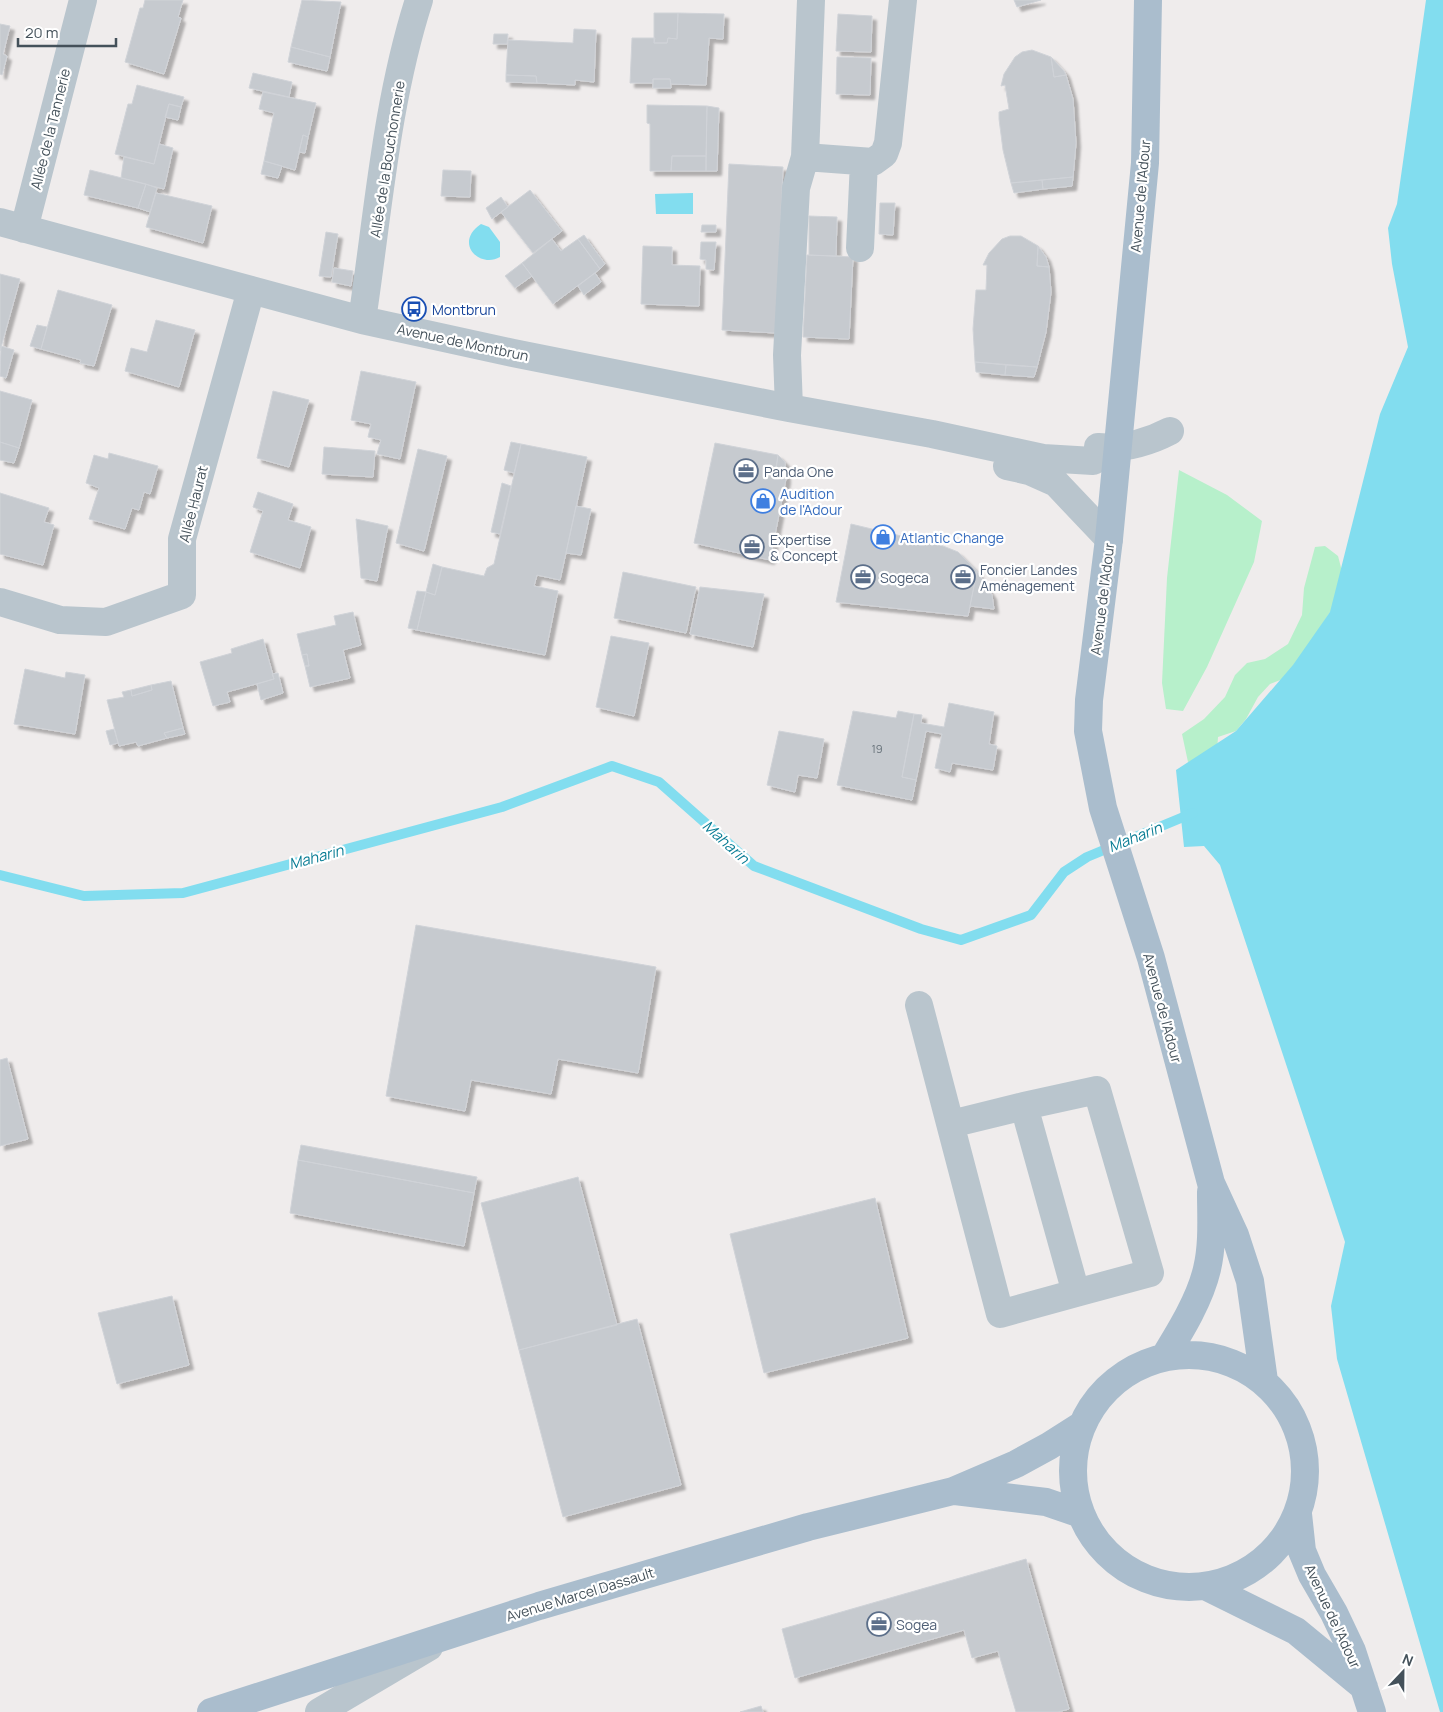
<svg xmlns="http://www.w3.org/2000/svg" width="1443" height="1712" font-family="Manrope,sans-serif">
	<style>
		.green { fill: #b7f0cb }
		.water { fill: #82ddef }
		.lines { fill: none; stroke-linecap: round; stroke-linejoin: round }
		.stream { stroke: #82ddef; stroke-width: 10 }
		.building { fill: #c6cacf; stroke: #d0d3d8; filter: url(#shadow) }
		.minor { stroke: #b9c5cd; stroke-width: 28 }
		.major { stroke: #aabdcd; stroke-width: 28 }
		.labels { text-anchor: middle; dominant-baseline: central; stroke-width: 4.5; stroke-linejoin: round; paint-order: stroke }
		.number-label { font-size: 11px; fill: #646f77 }
		.street-label { font-size: 14px; fill: #44515a; stroke: #fff }
		.transit-label { font-size: 14px; fill: #164399; stroke: #fff; text-anchor: start }
		.service-label { font-size: 14px; fill: #4e5e75; stroke: #fff; text-anchor: start }
		.shop-label { font-size: 14px; fill: #366cbe; stroke: #fff; text-anchor: start }
		.water-label { font-size: 15px; font-style: italic; fill: #087c94; stroke: #fff }
	</style>
	<defs>
		<filter id="shadow"><feDropShadow dx="4.5" dy="4.5" stdDeviation="1" flood-color="#0004"/></filter>
	</defs>
	<rect width="100%" height="100%" fill="#efecec"/>
	<!-- green -->
	<path class="green" d="M 1179,470 L 1227,495 L 1262,521 L 1254,562 L 1207,667 L 1183,711 L 1166,709 L 1162,683 L 1167,578 Z
		M 1325,546 L 1338,556 L 1343,575 L 1340,597 L 1288,677 L 1270,684 L 1258,697 L 1246,719 L 1236,731 L 1218,737 L 1217,751 L 1203,759 L 1188,762 L 1182,734 L 1204,719 L 1225,697 L 1235,675 L 1247,663 L 1265,659 L 1288,644 L 1302,615 L 1304,588 L 1315,547 Z"/>
	<!-- water -->
	<path class="water" d="M 1426,0 L 1443,0 L 1443,1712 L 1440,1712 L 1337,1359 L 1331,1306 L 1345,1242 L 1220,865 L 1204,846 L 1184,847 L 1176,770 L 1236,731 L 1293,665 L 1330,612 L 1380,414 L 1408,347 L 1392,264 L 1388,228 L 1397,204 Z
		M 693,193 L 693,214 L 656,214 L 655,194 Z
		M 481,224 L 489,227 L 500,242 L 500,257 C 480,269 453,243 481,224 Z"/>
	<g class="lines">
		<!-- stream -->
		<path class="stream" d="M 0,875 L 84,896 L 183,893 L 502,807 L 612,766 L 659,782 L 754,866 L 921,929 L 961,940 L 1031,915 L 1064,872 L 1087,857 L 1193,813"/>
	</g>
	<!-- building -->
	<path class="building" d="M 145,0 L 183,0 L 178,17 L 181,18 L 164,74 L 125,62 L 140,8 L 143,8 Z
		M 302,0 L 341,2 L 330,57 L 291,47 Z
		M 1014,0 L 1041,0 L 1017,7 Z
		M 654,13 L 678,13 L 677,39 L 668,38 L 667,43 L 654,43 Z
		M 678,13 L 724,14 L 723,39 L 709,38 L 706,85 L 671,84 L 670,79 L 653,79 L 653,83 L 630,83 L 632,38 L 655,38 L 654,43 L 667,43 L 668,38 L 677,39 Z
		M 838,14 L 872,16 L 871,52 L 836,51 Z
		M 0,24 L 10,26 L 3,54 L 7,56 L 2,75 L 0,74 Z
		M 574,29 L 596,30 L 594,82 L 575,80 L 575,85 L 537,83 L 536,76 L 506,75 L 508,40 L 573,43 Z
		M 494,34 L 508,34 L 507,44 L 493,44 Z
		M 291,47 L 330,57 L 327,71 L 288,62 Z
		M 1032,50 L 1051,57 L 1054,77 L 1066,75 L 1073,99 L 1076,143 L 1073,177 L 1011,183 L 1003,150 L 999,119 L 999,112 L 1009,109 L 1005,85 L 1001,86 L 1004,74 L 1015,57 L 1022,52 Z
		M 837,57 L 871,58 L 870,95 L 836,94 Z
		M 1051,57 L 1064,71 L 1066,75 L 1054,77 Z
		M 253,73 L 292,82 L 289,97 L 249,88 Z
		M 506,75 L 536,76 L 537,83 L 506,82 Z
		M 653,79 L 670,79 L 671,88 L 653,88 Z
		M 137,85 L 184,97 L 181,107 L 169,104 L 154,164 L 115,154 L 128,104 L 132,104 Z
		M 263,92 L 316,103 L 308,137 L 303,135 L 295,170 L 264,161 L 274,113 L 259,109 Z
		M 169,104 L 181,107 L 178,120 L 165,117 Z
		M 647,105 L 707,106 L 706,156 L 672,156 L 671,171 L 650,171 L 650,124 L 647,123 Z
		M 707,106 L 719,108 L 717,171 L 706,171 Z
		M 303,135 L 308,137 L 305,153 L 299,152 Z
		M 159,144 L 173,148 L 164,189 L 121,178 L 124,157 L 154,164 Z
		M 672,156 L 706,156 L 706,171 L 671,171 Z
		M 264,161 L 282,166 L 278,178 L 261,174 Z
		M 729,164 L 783,167 L 776,333 L 722,330 Z
		M 90,170 L 146,184 L 138,208 L 84,195 Z
		M 443,170 L 471,171 L 470,197 L 441,196 Z
		M 1073,177 L 1072,186 L 1043,189 L 1042,180 Z
		M 1042,180 L 1043,189 L 1014,193 L 1011,183 Z
		M 146,184 L 157,188 L 150,212 L 138,208 Z
		M 530,190 L 562,231 L 533,253 L 501,212 Z
		M 156,193 L 212,206 L 203,243 L 146,227 Z
		M 501,197 L 508,207 L 492,219 L 486,208 Z
		M 880,203 L 895,203 L 893,235 L 879,234 Z
		M 809,216 L 837,217 L 836,256 L 809,255 Z
		M 702,225 L 716,225 L 716,232 L 701,232 Z
		M 326,232 L 338,234 L 331,277 L 319,276 Z
		M 584,235 L 605,264 L 600,269 L 578,239 Z
		M 1010,236 L 1021,236 L 1038,246 L 1037,266 L 1049,267 L 1051,292 L 1046,332 L 1037,367 L 975,362 L 973,329 L 976,290 L 986,290 L 987,265 L 983,265 L 989,253 L 1002,239 Z
		M 552,239 L 561,251 L 578,239 L 600,269 L 553,304 L 522,263 Z
		M 701,242 L 716,242 L 714,270 L 706,269 L 706,260 L 700,259 Z
		M 643,246 L 672,247 L 672,265 L 700,266 L 699,306 L 641,304 Z
		M 1038,246 L 1046,257 L 1049,267 L 1037,266 Z
		M 807,255 L 853,257 L 849,339 L 803,337 Z
		M 522,263 L 532,276 L 515,288 L 505,276 Z
		M 334,268 L 353,271 L 351,286 L 332,282 Z
		M 595,273 L 601,282 L 584,295 L 578,286 Z
		M 0,274 L 20,279 L 0,351 Z
		M 58,290 L 112,305 L 94,366 L 80,363 L 81,360 L 41,349 Z
		M 156,320 L 195,330 L 179,387 L 125,371 L 131,348 L 147,352 Z
		M 37,325 L 47,327 L 41,349 L 30,346 Z
		M 1,346 L 14,350 L 6,378 L 0,376 Z
		M 975,362 L 1006,365 L 1005,375 L 976,372 Z
		M 1006,365 L 1037,367 L 1034,377 L 1005,375 Z
		M 361,371 L 416,382 L 400,459 L 377,454 L 381,440 L 368,437 L 371,424 L 351,420 Z
		M 0,391 L 32,400 L 19,448 L 0,442 Z
		M 273,391 L 309,400 L 289,467 L 257,458 Z
		M 0,442 L 19,448 L 14,463 L 0,460 Z
		M 511,442 L 521,444 L 514,473 L 504,470 Z
		M 715,443 L 778,455 L 775,476 L 786,479 L 770,560 L 694,543 Z
		M 521,444 L 587,457 L 560,580 L 537,575 L 534,586 L 558,591 L 545,655 L 417,630 L 426,592 L 435,595 L 442,567 L 484,576 L 487,568 L 494,564 Z
		M 324,447 L 375,451 L 373,477 L 322,474 Z
		M 418,449 L 447,456 L 424,551 L 396,543 Z
		M 109,453 L 158,466 L 150,494 L 144,492 L 139,510 L 132,508 L 125,529 L 89,519 L 99,488 L 86,483 L 94,455 L 108,459 Z
		M 778,455 L 785,462 L 786,479 L 775,476 Z
		M 502,483 L 511,486 L 500,534 L 491,532 Z
		M 258,492 L 293,504 L 288,520 L 311,527 L 300,568 L 250,552 L 263,511 L 253,507 Z
		M 0,493 L 49,508 L 44,522 L 54,525 L 43,565 L 0,554 Z
		M 576,506 L 591,509 L 581,555 L 566,553 Z
		M 356,519 L 388,526 L 377,581 L 361,578 Z
		M 851,524 L 943,546 L 958,552 L 977,571 L 968,616 L 836,602 Z
		M 433,564 L 442,567 L 435,595 L 426,592 Z
		M 977,571 L 992,595 L 994,609 L 970,606 Z
		M 623,572 L 696,587 L 686,633 L 614,618 Z
		M 700,587 L 764,594 L 753,647 L 690,634 Z
		M 417,591 L 426,592 L 417,630 L 408,628 Z
		M 353,612 L 361,645 L 343,650 L 350,678 L 310,687 L 305,666 L 309,666 L 307,654 L 302,655 L 297,634 L 336,625 L 334,616 Z
		M 611,636 L 649,643 L 634,716 L 596,707 Z
		M 263,639 L 274,679 L 227,692 L 230,702 L 213,706 L 200,662 L 232,653 L 231,649 Z
		M 307,654 L 309,666 L 305,666 L 302,655 Z
		M 25,669 L 65,678 L 66,672 L 85,675 L 75,734 L 14,724 Z
		M 278,673 L 283,693 L 261,700 L 257,684 L 274,679 L 272,674 Z
		M 171,681 L 183,728 L 164,733 L 167,738 L 138,746 L 136,742 L 119,746 L 107,700 L 124,697 L 122,692 L 131,690 L 132,696 L 152,690 L 151,685 Z
		M 151,685 L 152,690 L 132,696 L 131,690 Z
		M 949,703 L 994,712 L 989,744 L 997,746 L 993,770 L 952,763 L 950,772 L 935,768 L 942,734 L 926,731 L 916,780 L 902,777 L 914,714 L 922,715 L 921,723 L 944,727 Z
		M 853,711 L 896,718 L 898,711 L 914,714 L 902,777 L 916,780 L 912,800 L 837,785 Z
		M 183,728 L 185,734 L 167,738 L 164,733 Z
		M 114,729 L 118,743 L 110,745 L 106,731 Z
		M 779,731 L 824,739 L 817,778 L 798,775 L 795,792 L 767,785 Z
		M 416,925 L 656,967 L 638,1073 L 558,1059 L 551,1094 L 471,1080 L 465,1111 L 386,1096 Z
		M 7,1058 L 28,1139 L 0,1146 L 0,1060 Z
		M 301,1145 L 477,1177 L 474,1193 L 298,1160 Z
		M 298,1160 L 474,1193 L 464,1246 L 290,1213 Z
		M 578,1177 L 617,1325 L 519,1350 L 481,1203 Z
		M 875,1198 L 908,1338 L 764,1373 L 730,1234 Z
		M 172,1296 L 189,1365 L 117,1384 L 98,1313 Z
		M 637,1319 L 681,1485 L 563,1517 L 519,1350 Z
		M 1026,1559 L 1069,1709 L 1058,1712 L 1016,1712 L 998,1651 L 972,1658 L 964,1630 L 795,1678 L 782,1629 Z
		M 761,1706 L 763,1712 L 740,1712 Z"/>
	<g class="lines">
		<!-- minor -->
		<path class="minor" d="M 805,157 L 873,162 L 884,154 L 888,143 L 903,0
			M 0,222 L 362,320 L 513,353 L 789,408 L 932,434 L 1043,458 L 1093,461 L 1116,448
			M 24,229 L 83,0
			M 860,248 L 864,162
			M 362,320 C 378,214 386,103 419,0
			M 789,408 L 787,355 L 796,188 L 805,157 L 811,0
			M 1098,447 C 1123,449 1147,443 1170,431
			M 1007,466 L 1029,471 L 1056,483 L 1109,539
			M 0,602 L 60,620 L 106,622 L 182,595 L 182,539 L 251,290
			M 919,1005 L 1000,1314 L 1076,1293 L 1024,1106 L 951,1124
			M 1024,1106 L 1097,1090 L 1150,1273 L 1076,1293
			M 319,1712 L 429,1647"/>
		<!-- major -->
		<path class="major" d="M 1148,0 L 1145,163 L 1109,539 L 1089,700 L 1088,731 L 1103,808 L 1151,958 L 1211,1183 L 1235,1235 L 1250,1281 L 1264,1381
			M1073 1471a116 116 0 1 1 232 0a116 116 0 1 1-232 0Z
			M 1165,1356 C 1181,1330 1200,1299 1207,1269 C 1213,1244 1211,1217 1211,1192
			M 955,1491 L 1046,1502 L 1081,1514
			M 1298,1514 L 1302,1551 L 1312,1575 L 1334,1613 L 1352,1651 L 1372,1712
			M 1205,1586 L 1296,1631 L 1364,1687
			M 211,1712 L 539,1606 L 808,1527 L 953,1491 L 1016,1464 L 1049,1446 L 1082,1425"/>
	</g>
	<!-- icons -->
	<defs>
		<g id="bus-ring" transform="scale(1.25)"><circle r="9.5" fill="#fff" stroke="#1a4fb4" stroke-width="1.5"/><path d="M-5-6H5V4H4V6H2V4H-2V6H-4V4H-5ZM-3.5-4V0h7V-4ZM-3.5 1.2v1.5H-2V1.2ZM2 1.2v1.5H3.5V1.2Z" fill="#1a4fb4"/></g>
		<g id="office-ring" transform="scale(1.25)"><circle r="9.5" fill="#fff" stroke="#5c6f8a" stroke-width="1.5"/><path d="M-6-3h4V-5.5h4V-3h4V5H-6ZM-1-4.5V-3h2v-1.5ZM-6 0V1H6V0Z" fill="#5c6f8a"/></g>
		<g id="shop-ring" transform="scale(1.25)"><circle r="9.5" fill="#fff" stroke="#3f7fe0" stroke-width="1.5"/><path d="M-5-2.5h2.3a2.7 3.5 0 0 1 5.4 0H5L5.5 6h-11ZM-1.5-2.5h3a1.5 2.3 0 0 0-3 0Z" fill="#3f7fe0"/></g>
	</defs>
	<g fill-rule="evenodd">
		<use href="#bus-ring" x="414" y="309"/>
		<use href="#office-ring" x="746" y="471"/>
		<use href="#shop-ring" x="763" y="501"/>
		<use href="#shop-ring" x="883" y="537"/>
		<use href="#office-ring" x="752" y="547"/>
		<use href="#office-ring" x="863" y="577"/>
		<use href="#office-ring" x="963" y="577"/>
		<use href="#office-ring" x="879" y="1624"/>
	</g>
	<g class="labels">
		<!-- number labels -->
		<g class="number-label">
			<text x="877" y="748">19</text>
		</g>
		<!-- street labels -->
		<g class="street-label">
			<text transform="translate(50 129) rotate(-76)">Allée de la Tannerie</text>
			<text transform="translate(387 159) rotate(-81)">Allée de la Bouchonnerie</text>
			<text transform="translate(1140 196) rotate(-85)">Avenue de l'Adour</text>
			<text transform="translate(463 342) rotate(12)">Avenue de Montbrun</text>
			<text transform="translate(193 504) rotate(-76)">Allée Haurat</text>
			<text transform="translate(1102 599) rotate(-83)">Avenue de l'Adour</text>
			<text transform="translate(1163 1008) rotate(75)">Avenue de l'Adour</text>
			<text transform="translate(580 1594) rotate(-17)">Avenue Marcel Dassault</text>
			<text transform="translate(1333 1616) rotate(65)">Avenue de l'Adour</text>
		</g>
		<!-- transit labels -->
		<g class="transit-label">
			<text x="432" y="309">Montbrun</text>
		</g>
		<!-- service labels -->
		<g class="service-label">
			<text x="764" y="471">Panda One</text>
			<text x="770" y="539">Expertise<tspan x="770" dy="16">&amp; Concept</tspan></text>
			<text x="980" y="569">Foncier Landes<tspan x="980" dy="16">Aménagement</tspan></text>
			<text x="880" y="577">Sogeca</text>
			<text x="896" y="1624">Sogea</text>
		</g>
		<!-- shop labels -->
		<g class="shop-label">
			<text x="780" y="493">Audition<tspan x="780" dy="16">de l'Adour</tspan></text>
			<text x="900" y="537">Atlantic Change</text>
		</g>
		<!-- water labels -->
		<g class="water-label">
			<text transform="translate(1135 837) rotate(-22)">Maharin</text>
			<text transform="translate(726 842) rotate(42)">Maharin</text>
			<text transform="translate(316 857) rotate(-15)">Maharin</text>
		</g>
	</g>
	<!-- north arrow -->
	<g transform="translate(1403 1672) rotate(22)" stroke="#ffffff" stroke-width="4" paint-order="stroke">
	<path d="M0-4L9 19L0 12L-9 19Z" fill="#44515a"/>
	<text y="-8" font-size="14" font-weight="bold" text-anchor="middle" fill="#44515a">N</text>
	</g>
	<!-- scale -->
	<path d="M18 38v8h98v-8" fill="none" stroke="#44515a" stroke-width="2.5"/>
	<text x="25" y="38" font-size="15" fill="#44515a" stroke="#ffffff" stroke-width="4" paint-order="stroke">20 m</text>
</svg>
